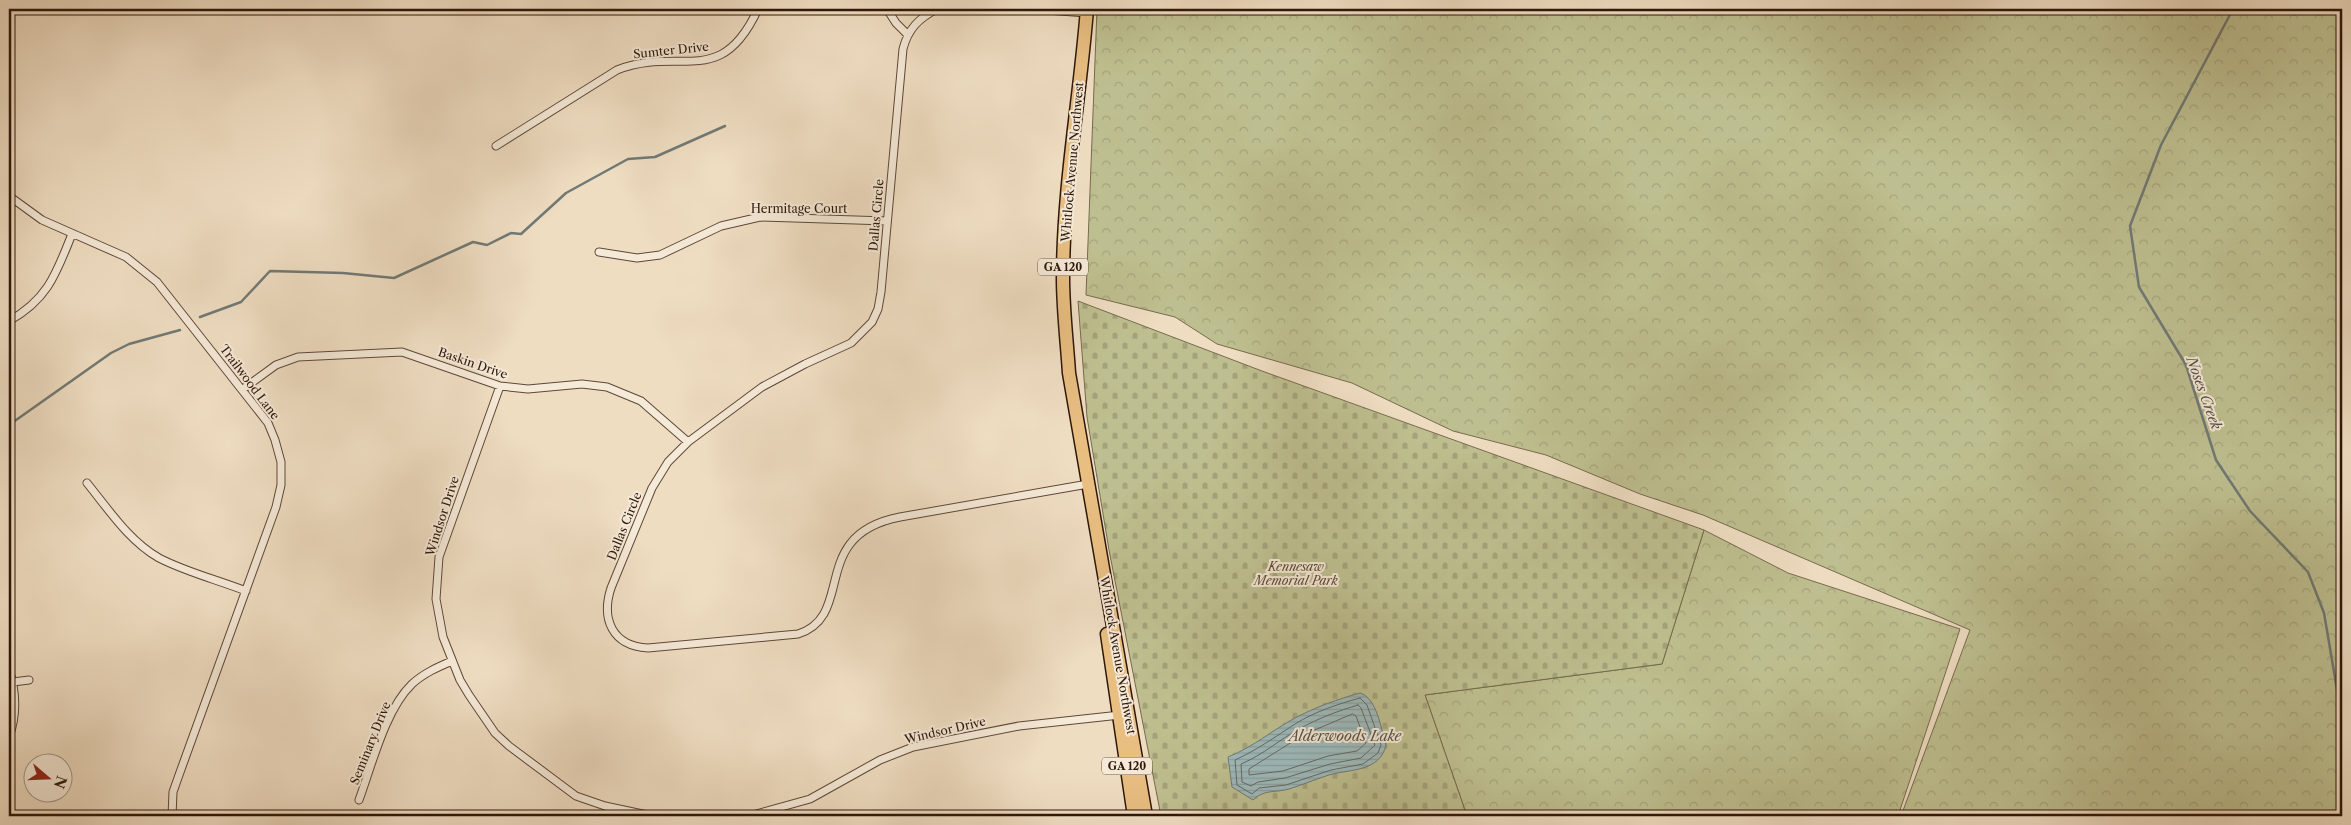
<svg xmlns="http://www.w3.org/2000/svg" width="2351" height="825" font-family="'Libre Caslon Text',serif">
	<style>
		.forest { fill: url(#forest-crowns); stroke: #766b4d }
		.cemetery { fill: url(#cemetery-stones); stroke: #766b4d }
		.water { fill: url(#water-rules); stroke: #707975 }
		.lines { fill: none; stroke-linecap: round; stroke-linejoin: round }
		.shore { stroke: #656863; stroke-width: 1 }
		.stream { stroke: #707975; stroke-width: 2.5 }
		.street-casing { stroke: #5e4838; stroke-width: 9 }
		.highway-casing { stroke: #2d170a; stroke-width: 15 }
		.street { stroke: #f5e9d7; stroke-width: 7 }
		.highway { stroke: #e8be81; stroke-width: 12 }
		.labels { text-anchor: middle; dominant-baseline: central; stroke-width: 4; stroke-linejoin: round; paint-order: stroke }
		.shield { fill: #f5e9d7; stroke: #695648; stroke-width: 1 }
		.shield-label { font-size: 11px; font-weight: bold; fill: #2d170a }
		.street-label { font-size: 12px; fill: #2d170a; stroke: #f5e9d7 }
		.park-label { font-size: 12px; font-style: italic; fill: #584932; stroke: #f5e9d7 }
		.water-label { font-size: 14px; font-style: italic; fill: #545048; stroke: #f5e9d7 }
	</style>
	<defs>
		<pattern id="forest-crowns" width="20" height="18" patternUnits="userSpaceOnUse" patternTransform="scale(1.25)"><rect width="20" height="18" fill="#bebf90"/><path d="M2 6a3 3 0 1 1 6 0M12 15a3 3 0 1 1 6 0" fill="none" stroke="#a4a37b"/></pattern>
		<pattern id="cemetery-stones" width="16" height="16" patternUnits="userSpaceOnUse" patternTransform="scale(1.25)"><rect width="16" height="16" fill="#bebf90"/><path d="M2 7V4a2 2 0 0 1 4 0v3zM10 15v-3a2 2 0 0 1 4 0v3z" fill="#a4a37b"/></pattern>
		<pattern id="water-rules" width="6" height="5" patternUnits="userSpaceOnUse" patternTransform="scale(1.25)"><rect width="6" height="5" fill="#9dbabc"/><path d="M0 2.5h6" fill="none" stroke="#889fa0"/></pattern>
	</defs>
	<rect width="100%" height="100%" fill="#efddc2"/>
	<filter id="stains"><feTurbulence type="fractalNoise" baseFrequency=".004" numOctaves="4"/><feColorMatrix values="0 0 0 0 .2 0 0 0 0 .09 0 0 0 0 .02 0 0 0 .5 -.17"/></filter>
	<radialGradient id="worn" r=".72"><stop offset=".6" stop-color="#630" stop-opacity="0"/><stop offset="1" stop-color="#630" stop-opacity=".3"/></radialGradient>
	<!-- forest -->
	<path class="forest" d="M 1097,9 L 2342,9 L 2342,816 L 1901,816 L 1970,630 L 1703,515 L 1640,494 L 1546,455 L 1453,431 L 1352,383 L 1217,344 L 1175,317 L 1086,295 Z
		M 1704,530 L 1788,573 L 1960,629 L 1898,816 L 1467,816 L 1425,695 L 1662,664 Z"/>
	<!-- cemetery -->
	<path class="cemetery" d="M 1078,301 L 1262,371 L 1704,530 L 1662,664 L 1425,695 L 1467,816 L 1161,816 L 1109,550 L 1087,417 Z"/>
	<!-- water -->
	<path class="water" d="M 1360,693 C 1377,698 1381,729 1386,745 C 1380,772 1350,769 1329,775 C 1316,779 1302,785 1289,789 C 1275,793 1264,789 1253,800 L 1232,787 L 1228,757 C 1255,746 1271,731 1295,718 C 1316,707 1338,699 1360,693 Z"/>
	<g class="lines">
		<!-- shore -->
		<path class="shore" d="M 1360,698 L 1367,705 L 1381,745 L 1378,753 L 1363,764 L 1331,770 L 1286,785 L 1259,788 L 1252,794 L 1237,785 L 1235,760 C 1257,750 1275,737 1295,724 C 1314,712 1338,704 1360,698 Z
			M 1358,705 L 1361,708 L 1375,745 L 1361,758 L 1330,764 L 1285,778 L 1258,782 L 1251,786 L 1242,782 L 1241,764 C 1263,755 1280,739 1301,728 C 1319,718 1338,711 1358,705 Z
			M 1353,714 L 1356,716 L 1366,743 L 1357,751 L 1328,756 L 1283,771 L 1249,775 L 1249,769 L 1303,735 Z"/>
		<!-- stream -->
		<path class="stream" d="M 2233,9 L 2161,145 L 2130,226 L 2139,287 L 2186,365 L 2216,460 L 2250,511 L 2308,572 L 2324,613 L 2342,719
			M 200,317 L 241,302 L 270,271 L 343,273 L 394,278 L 473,242 L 487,245 L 511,233 L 521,234 L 566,193 L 628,159 L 655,157 L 725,126
			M 9,425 L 111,353 L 129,344 L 180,330"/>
		<!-- street casing -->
		<g class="street-casing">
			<path id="street" d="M 887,9 L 896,23 L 907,34
				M 937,9 C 919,18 908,29 903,49 L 881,292 L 878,309 L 872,322 L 851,343 L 805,364 L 762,387 L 688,442 L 668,462 L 652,488 L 611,588 C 601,619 612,646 648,648 L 798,634 C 857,615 807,535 900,517 L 1088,484
				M 1034,9 L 1086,13
				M 496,146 L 617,70 C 680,45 720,91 758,9
				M 9,196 L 42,220 L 126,257 L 157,282 L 268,423 L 275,440 L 281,462 L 281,485 L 276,507 L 179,775 L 173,792 L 172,816
				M 599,252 L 637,258 L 660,255 L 721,226 L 760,217 L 887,221
				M 9,321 C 48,299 56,274 72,234
				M 500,386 L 439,557 L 436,599 L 443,637 L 460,680 L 469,695 L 495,733 L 509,746 L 576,796 L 605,806 L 652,816
				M 243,389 L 276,365 L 298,357 L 402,352 L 500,386 L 528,389 L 582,384 L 607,387 L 641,401 L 688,442
				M 87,483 C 109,510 129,541 159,558 C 186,572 218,580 246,591
				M 9,669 C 16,691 17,715 9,737
				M 13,682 L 29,680
				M 359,800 C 372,765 385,710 412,684 C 424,673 438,667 452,661
				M 749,816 L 810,799 L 880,760 L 913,747 L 1019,726 L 1120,715"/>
		</g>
		<!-- highway casing -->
		<g class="highway-casing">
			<path id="highway" d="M 1087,9 C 1080,98 1063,188 1063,278 C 1063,310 1067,342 1069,373 L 1146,816
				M 1107,634 L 1134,816"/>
		</g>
		<!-- street -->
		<use href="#street" class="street"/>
		<!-- highway -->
		<use href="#highway" class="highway"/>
	</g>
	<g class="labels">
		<!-- shield labels -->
		<g class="shield">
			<rect x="1038" y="258.5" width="50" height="17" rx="4"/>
			<rect x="1102" y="757.5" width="50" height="17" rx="4"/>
		</g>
		<g class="shield-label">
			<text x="1063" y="267">GA 120</text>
			<text x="1127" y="766">GA 120</text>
		</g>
		<!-- street labels -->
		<g class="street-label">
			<text transform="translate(671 50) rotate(-6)">Sumter Drive</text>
			<text transform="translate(1072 162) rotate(-85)">Whitlock Avenue Northwest</text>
			<text x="799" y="208">Hermitage Court</text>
			<text transform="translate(876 215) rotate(-85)">Dallas Circle</text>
			<text transform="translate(473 363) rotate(19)">Baskin Drive</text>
			<text transform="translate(250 382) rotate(53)">Trailwood Lane</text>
			<text transform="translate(442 516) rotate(-72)">Windsor Drive</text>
			<text transform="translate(624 526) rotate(-68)">Dallas Circle</text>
			<text transform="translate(1118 655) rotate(80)">Whitlock Avenue Northwest</text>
			<text transform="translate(945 730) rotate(-13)">Windsor Drive</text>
			<text transform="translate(370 743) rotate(-68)">Seminary Drive</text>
		</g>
		<!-- park labels -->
		<g class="park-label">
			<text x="1296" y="566">Kennesaw<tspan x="1296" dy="14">Memorial Park</tspan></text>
		</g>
		<!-- water labels -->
		<g class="water-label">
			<text transform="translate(2204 393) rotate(70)">Noses Creek</text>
			<text x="1345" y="736">Alderwoods Lake</text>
		</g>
	</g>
	<!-- margin -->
	<rect width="2351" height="825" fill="none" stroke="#efddc2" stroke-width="30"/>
	<rect x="10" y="10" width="2331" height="805" fill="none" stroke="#2d170a" stroke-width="2.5"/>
	<rect x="15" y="15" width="2321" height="795" fill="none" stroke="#2d170a"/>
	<!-- north arrow -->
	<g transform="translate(48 778) rotate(109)"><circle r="24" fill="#f5e9d7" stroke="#a59585"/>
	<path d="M0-4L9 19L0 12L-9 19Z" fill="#8f2418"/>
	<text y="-8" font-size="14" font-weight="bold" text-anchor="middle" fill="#2d170a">N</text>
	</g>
	<rect width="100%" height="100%" filter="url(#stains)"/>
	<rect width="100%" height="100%" fill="url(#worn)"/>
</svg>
